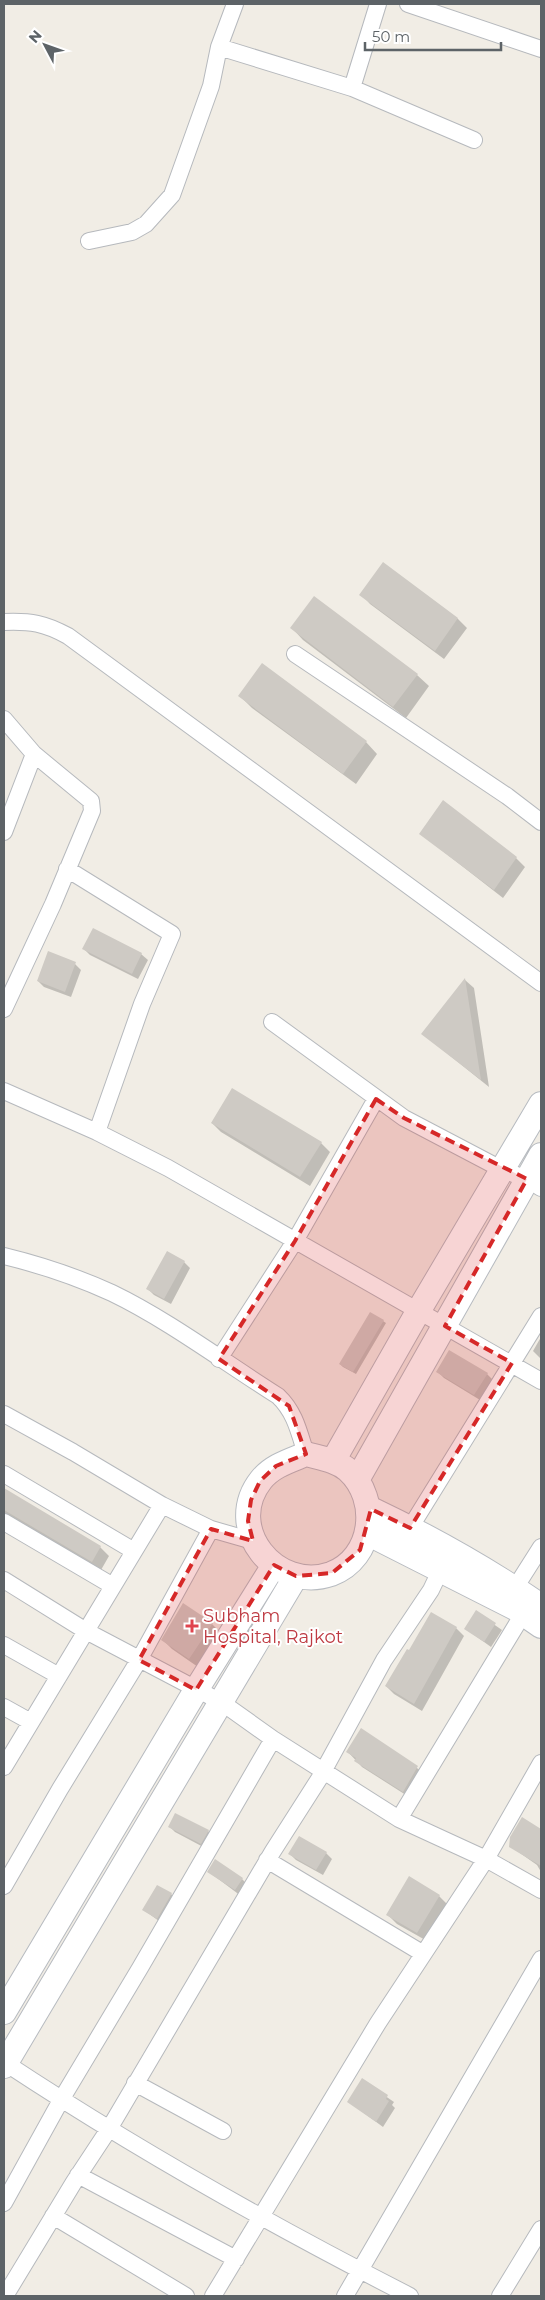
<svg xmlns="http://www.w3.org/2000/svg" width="545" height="2300" font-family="Montserrat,sans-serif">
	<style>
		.shadow { fill: #0003 }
		.building { fill: #cecac4 }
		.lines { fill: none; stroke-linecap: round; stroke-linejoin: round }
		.minor-casing { stroke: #b6b9bd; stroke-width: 18 }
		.secondary-casing { stroke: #b7bbc0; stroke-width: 26 }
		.minor { stroke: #fff; stroke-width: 16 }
		.secondary { stroke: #fff; stroke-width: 24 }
		.marked { fill: #d62828; fill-opacity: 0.2; stroke: #d62828; stroke-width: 4; stroke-dasharray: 10 6; stroke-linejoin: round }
		.health-dot { fill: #e0444e; stroke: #fff; stroke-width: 2 }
		.labels { text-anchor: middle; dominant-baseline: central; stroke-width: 4; stroke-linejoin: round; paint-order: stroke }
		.health-label { font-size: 18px; fill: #be3a42; stroke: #fff; text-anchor: start }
	</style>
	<rect width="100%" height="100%" fill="#f1ede5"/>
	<!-- shadow -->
	<path class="shadow" d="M 383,564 L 458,619 L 467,628 L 444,659 L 370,604 L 361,594 Z
		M 292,628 L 417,675 L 429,686 L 406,718 L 303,640 Z
		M 240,696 L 366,742 L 377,754 L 356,784 L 252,708 Z
		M 421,834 L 516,858 L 525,867 L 503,898 Z
		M 94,930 L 141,954 L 148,960 L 138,979 L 90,955 L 84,949 Z
		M 75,964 L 81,970 L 71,997 L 44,987 L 38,981 Z
		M 465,980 L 474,988 L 489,1087 L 423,1034 Z
		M 212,1123 L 321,1143 L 330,1152 L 310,1186 L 221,1132 Z
		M 184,1262 L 190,1268 L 171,1304 L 154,1295 L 148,1289 Z
		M 383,1321 L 386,1323 L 356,1374 L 343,1367 L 340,1364 Z
		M 541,1337 L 541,1359 L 533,1351 Z
		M 438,1372 L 487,1374 L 493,1380 L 480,1400 L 444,1378 Z
		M 4,1489 L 100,1547 L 109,1556 L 101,1570 L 4,1513 Z
		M 476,1612 L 502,1630 L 491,1647 L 466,1629 Z
		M 212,1624 L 221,1633 L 198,1667 L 172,1649 L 163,1640 Z
		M 456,1628 L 464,1636 L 422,1711 L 394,1694 L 386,1686 L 410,1652 Z
		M 361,1729 L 424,1773 L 409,1797 L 362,1767 L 348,1752 Z
		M 522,1819 L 541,1832 L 541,1872 L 537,1865 L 510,1846 Z
		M 169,1826 L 208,1831 L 214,1837 L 207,1849 L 175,1832 Z
		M 326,1853 L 332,1859 L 323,1875 L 296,1860 L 290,1854 Z
		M 209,1872 L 242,1879 L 248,1885 L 241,1896 Z
		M 171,1894 L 177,1900 L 163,1924 L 144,1910 Z
		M 439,1896 L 448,1905 L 427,1941 L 397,1924 L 388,1915 Z
		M 362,2080 L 394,2102 L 392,2105 L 395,2108 L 383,2127 L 349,2102 Z"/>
	<!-- building -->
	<path class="building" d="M 383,562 L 458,618 L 435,651 L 359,595 Z
		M 314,596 L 418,674 L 393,707 L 290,628 Z
		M 262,663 L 367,741 L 343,774 L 238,696 Z
		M 443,800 L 517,857 L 494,890 L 419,834 Z
		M 93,928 L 142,953 L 132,974 L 82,949 Z
		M 48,951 L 76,962 L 65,992 L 37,981 Z
		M 465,978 L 481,1080 L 421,1034 Z
		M 232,1088 L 322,1142 L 300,1177 L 211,1123 Z
		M 167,1251 L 185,1261 L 164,1299 L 146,1289 Z
		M 370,1312 L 384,1320 L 353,1372 L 339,1364 Z
		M 449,1350 L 488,1373 L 474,1395 L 436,1372 Z
		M 4,1488 L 101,1546 L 92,1562 L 4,1510 Z
		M 183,1603 L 213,1623 L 189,1659 L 161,1640 Z
		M 476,1610 L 496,1623 L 484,1642 L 464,1629 Z
		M 431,1612 L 457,1627 L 414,1704 L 385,1686 L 407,1649 L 409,1650 Z
		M 361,1728 L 418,1766 L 403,1792 L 354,1761 L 356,1758 L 346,1752 Z
		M 175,1813 L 209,1830 L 201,1844 L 168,1827 Z
		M 522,1817 L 541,1829 L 541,1866 L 509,1847 L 510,1837 Z
		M 299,1836 L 327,1852 L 316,1870 L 288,1854 Z
		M 215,1859 L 243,1878 L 235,1890 L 207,1872 Z
		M 409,1876 L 440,1895 L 417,1933 L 386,1915 Z
		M 157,1885 L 172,1893 L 157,1919 L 142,1910 Z
		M 362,2078 L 388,2095 L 386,2099 L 389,2101 L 376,2122 L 347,2102 Z"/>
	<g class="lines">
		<!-- minor casing -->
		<g class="minor-casing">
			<path id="minor" d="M 408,4 L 541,49
				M 219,47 L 352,88 L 474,140
				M 352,88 L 378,4
				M 89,241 L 132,232 L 146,224 L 172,195 L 211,86 L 219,47 L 235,4
				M 4,622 C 31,621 44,623 68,636 L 541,983
				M 295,654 L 507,796 L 541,822
				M 4,719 L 34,754 L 91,801 L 92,811 L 53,904 L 4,1009
				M 4,832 L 34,754
				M 67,869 L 172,934 L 142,1004 L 97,1132
				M 272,1022 L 404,1118 L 503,1170 L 527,1179 L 541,1188
				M 4,1091 L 97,1132 L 168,1168 L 541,1381
				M 4,1256 C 41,1265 77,1277 112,1293 C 168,1320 224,1362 278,1396 C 295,1412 299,1432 306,1454
				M 219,1359 L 295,1241 L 376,1099
				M 4,1414 L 73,1452 L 162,1505 L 211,1529 L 253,1541
				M 4,1474 L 134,1551
				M 4,1522 L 113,1586
				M 410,1528 L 541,1316
				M 4,1580 L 86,1631 L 221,1702 L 273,1739 L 399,1819 L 486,1859 L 541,1890
				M 515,1588 L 541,1547
				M 4,1645 L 59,1676
				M 4,1707 L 31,1722
				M 4,1767 L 162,1505
				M 399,1819 L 523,1614
				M 267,1860 L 422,1953
				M 4,1886 L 60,1789 L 139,1660 L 211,1529
				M 4,2062 C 134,2148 271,2225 410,2296
				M 135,2083 L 223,2131
				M 78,2175 L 236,2259
				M 4,2203 L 61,2100 L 140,1968 L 273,1739
				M 53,2216 L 186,2296
				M 5,2296 L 74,2182 L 109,2129 L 273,1851 L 319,1779 L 384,1660 L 431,1590 L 441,1569
				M 213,2296 L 378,2023 L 486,1859 L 541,1763
				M 345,2296 L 541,1959
				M 500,2296 L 541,2229"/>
		</g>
		<!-- secondary casing -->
		<g class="secondary-casing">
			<path id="secondary" d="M 306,1454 C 320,1458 336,1460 348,1470 C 380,1499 374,1558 331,1574 C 276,1593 223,1528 261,1480 C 272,1466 289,1461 306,1454 Z
				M 333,1461 L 419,1310 L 541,1104
				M 357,1480 L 541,1155
				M 369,1508 C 428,1536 487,1569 541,1606
				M 367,1533 L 515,1608 L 541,1626
				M 4,2012 L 196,1690 L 274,1565
				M 4,2066 L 296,1576"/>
		</g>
		<!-- minor -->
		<use href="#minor" class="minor"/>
		<!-- secondary -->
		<use href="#secondary" class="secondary"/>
	</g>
	<!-- marked area -->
	<path class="marked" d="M 376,1099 L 404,1118 L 527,1179 L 445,1326 L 512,1363 L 410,1528 L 371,1509 L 360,1550 L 332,1573 L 296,1576 L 274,1565 L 196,1690 L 139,1660 L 211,1529 L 253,1541 L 248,1521 L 251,1500 L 260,1481 L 276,1466 L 306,1454 L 289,1406 L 219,1359 L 295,1241 Z"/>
	<!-- markers -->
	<path class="health-dot" d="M189.5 1618.5h5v5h5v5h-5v5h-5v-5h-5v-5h5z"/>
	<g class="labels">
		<!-- health labels -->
		<g class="health-label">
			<text x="203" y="1616">Subham<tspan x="203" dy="21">Hospital, Rajkot</tspan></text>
		</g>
	</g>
	<!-- border -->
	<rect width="545" height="2300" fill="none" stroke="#5d6367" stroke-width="10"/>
	<!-- north arrow -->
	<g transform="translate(45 45) rotate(311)" stroke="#ffffff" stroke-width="4" paint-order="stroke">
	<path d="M0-4L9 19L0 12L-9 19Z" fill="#5d6367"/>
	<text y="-8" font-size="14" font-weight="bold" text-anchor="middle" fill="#5d6367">N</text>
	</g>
	<!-- scale -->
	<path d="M365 42v8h136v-8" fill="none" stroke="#5d6367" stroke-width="2.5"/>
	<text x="372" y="42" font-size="15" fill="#5d6367" stroke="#ffffff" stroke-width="4" paint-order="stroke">50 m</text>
</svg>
